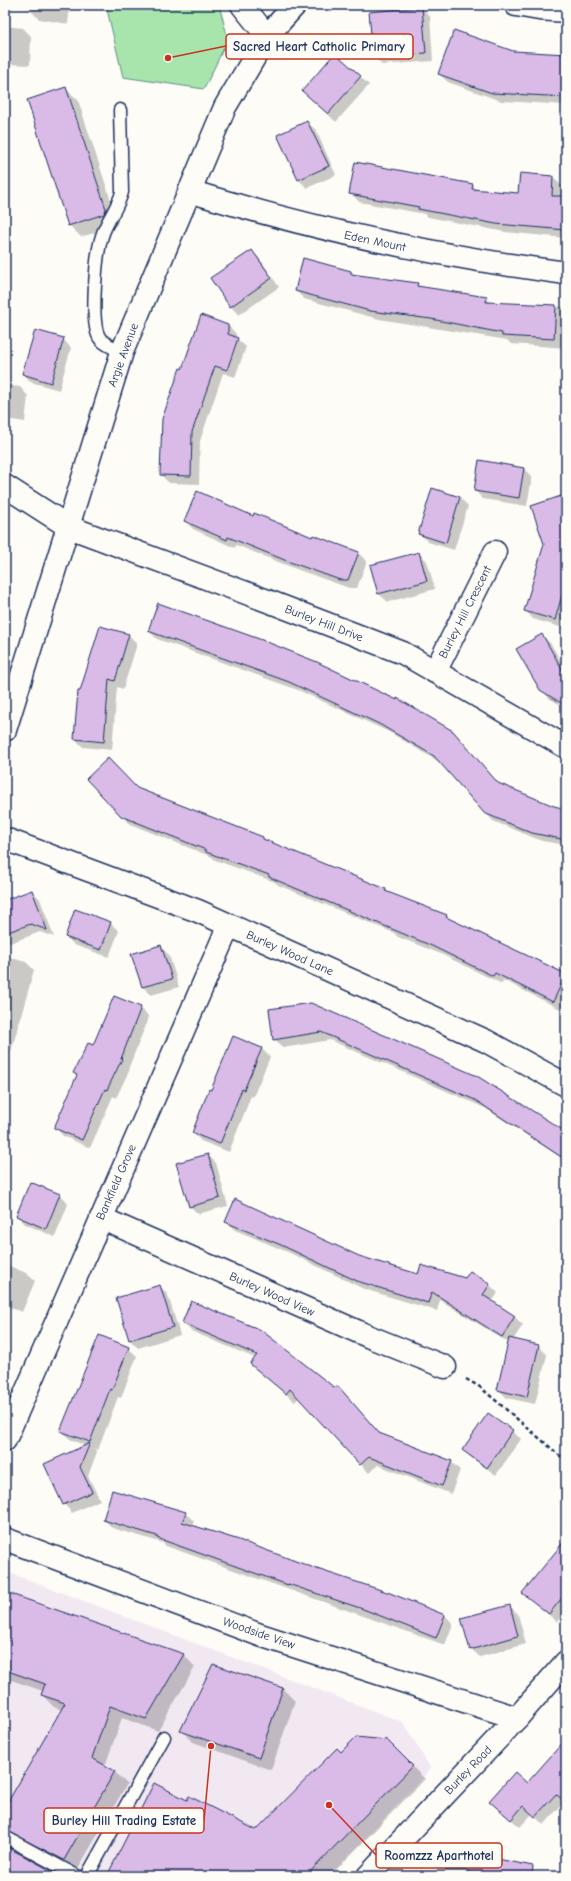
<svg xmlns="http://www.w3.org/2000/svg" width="571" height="1881" font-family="'Comic Neue',sans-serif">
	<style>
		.built { fill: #f2e8f2 }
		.green { fill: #a7e5ad; stroke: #618a86 }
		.shadow { fill: #0003 }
		.building { fill: #dabbe8; stroke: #1b2f5e }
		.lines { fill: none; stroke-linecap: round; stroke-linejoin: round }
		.lane-casing { stroke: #1b2f5e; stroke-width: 15 }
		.street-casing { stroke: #1b2f5e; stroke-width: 25 }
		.secondary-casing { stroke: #1b2f5e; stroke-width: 25 }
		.path { stroke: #1b2f5e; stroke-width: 2.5; stroke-dasharray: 4 3; stroke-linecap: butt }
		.lane { stroke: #fdfcf7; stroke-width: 12 }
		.street { stroke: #fdfcf7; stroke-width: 22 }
		.secondary { stroke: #fdfcf7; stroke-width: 22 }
		.labels { text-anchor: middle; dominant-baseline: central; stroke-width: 3.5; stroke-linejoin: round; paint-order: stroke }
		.street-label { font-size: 12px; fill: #1b2f5e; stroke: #fdfcf7 }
		.leader { fill: none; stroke: #c8321e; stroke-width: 1.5 }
		.callout-dot { fill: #c8321e; stroke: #fdfcf7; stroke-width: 1.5 }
		.callout { fill: #fdfcf7; stroke: #c8321e; stroke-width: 1.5 }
		.callout-label { font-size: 13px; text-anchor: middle; font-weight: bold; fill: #1b2f5e }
	</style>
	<rect width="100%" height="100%" fill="#fdfcf7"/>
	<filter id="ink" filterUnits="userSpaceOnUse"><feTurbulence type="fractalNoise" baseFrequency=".025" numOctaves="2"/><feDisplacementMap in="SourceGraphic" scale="8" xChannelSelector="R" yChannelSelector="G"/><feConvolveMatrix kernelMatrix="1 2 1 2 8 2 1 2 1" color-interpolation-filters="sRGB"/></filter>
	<g filter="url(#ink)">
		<!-- built -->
		<path class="built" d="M 5,1571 L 403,1722 L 431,1769 L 330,1876 L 5,1876 Z"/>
		<!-- green -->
		<path class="green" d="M 106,5 L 219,5 L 228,39 L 204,89 L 123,77 Z"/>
		<!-- shadow -->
		<path class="shadow" d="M 32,5 L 70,5 L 68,24 L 39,19 L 31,11 Z
			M 421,8 L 430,16 L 433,61 L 382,65 L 374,57 L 370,12 Z
			M 5,26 L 23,28 L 31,36 L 30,65 L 5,64 Z
			M 513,52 L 566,55 L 566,105 L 501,101 L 448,82 L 439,74 Z
			M 335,54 L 369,85 L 336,122 L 303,91 Z
			M 66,89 L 78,100 L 118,222 L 116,226 L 81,237 L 69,225 Z
			M 307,122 L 316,130 L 336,175 L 307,188 L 299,180 L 278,135 Z
			M 553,177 L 561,185 L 566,185 L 566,238 L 505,232 L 428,217 L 425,214 L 359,202 L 351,193 L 472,185 L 477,190 L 519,194 Z
			M 252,251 L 260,259 L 279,287 L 239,315 L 230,306 Z
			M 351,271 L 355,275 L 417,284 L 420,287 L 486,298 L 491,303 L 566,307 L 566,348 L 511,344 L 507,340 L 379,319 L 304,299 L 296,291 Z
			M 228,325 L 236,334 L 236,338 L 246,347 L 235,377 L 223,373 L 200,441 L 199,484 L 169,483 L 161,475 L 163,420 L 183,370 Z
			M 63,339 L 71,348 L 59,390 L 31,382 L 23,374 Z
			M 5,385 L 20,387 L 28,396 L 25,422 L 5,419 Z
			M 524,469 L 532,477 L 527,506 L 483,499 L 475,491 Z
			M 433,489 L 460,498 L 468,506 L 454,550 L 428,542 L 419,533 Z
			M 561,497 L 566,503 L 566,558 Z
			M 254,517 L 358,553 L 367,561 L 357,588 L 349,588 L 296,569 L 236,545 L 235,548 L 193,529 L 185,521 Z
			M 419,553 L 427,561 L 435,589 L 388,602 L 379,594 L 371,566 Z
			M 566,575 L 566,617 L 563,628 L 533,619 L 525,610 Z
			M 158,605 L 499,785 L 554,807 L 566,810 L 566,845 L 542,841 L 493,821 L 441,763 L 389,732 L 298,690 L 157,639 L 149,631 Z
			M 101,627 L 129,635 L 137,644 L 123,689 L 117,687 L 112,750 L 83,747 L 75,739 L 81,692 Z
			M 542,635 L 551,644 L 566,670 L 566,708 L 549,698 L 541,689 Z
			M 137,789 L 263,838 L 266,841 L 386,889 L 390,894 L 446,916 L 451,921 L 566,975 L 566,1012 L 503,980 L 502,984 L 441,954 L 398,937 L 394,933 L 278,885 L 275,882 L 215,860 L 212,857 L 130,824 L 121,815 Z
			M 32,891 L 40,899 L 54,937 L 40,932 L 10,943 L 5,938 L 5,901 Z
			M 110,923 L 119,931 L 109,957 L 74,945 L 66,936 Z
			M 161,947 L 169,955 L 179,987 L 151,995 L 143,987 L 133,955 Z
			M 5,956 L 26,962 L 34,970 L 5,1073 Z
			M 114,997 L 141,1008 L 149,1017 L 129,1067 L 130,1069 L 116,1098 L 113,1096 L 90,1148 L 63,1136 L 55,1127 L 78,1077 L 74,1073 L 94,1046 Z
			M 270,1010 L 566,1134 L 566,1161 L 485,1108 L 330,1040 L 283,1048 L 274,1039 Z
			M 262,1049 L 270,1057 L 253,1097 L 251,1096 L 229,1152 L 201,1141 L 193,1133 L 212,1091 Z
			M 208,1155 L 216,1163 L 228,1206 L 198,1214 L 190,1206 Z
			M 30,1183 L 60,1195 L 68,1204 L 55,1237 L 25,1224 L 17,1216 Z
			M 226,1222 L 359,1257 L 419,1276 L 466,1280 L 489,1284 L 498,1293 L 492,1302 L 514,1316 L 523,1325 L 513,1340 L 538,1346 L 547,1355 L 535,1404 L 507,1398 L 498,1389 L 509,1343 L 440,1300 L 437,1311 L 364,1289 L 290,1253 L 235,1230 Z
			M 5,1264 L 26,1273 L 35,1281 L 22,1312 L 5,1306 Z
			M 160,1286 L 168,1295 L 180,1335 L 138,1348 L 130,1340 Z
			M 192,1302 L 346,1395 L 380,1434 L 451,1462 L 460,1470 L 451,1494 L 378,1465 L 369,1473 L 299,1397 L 295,1402 L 251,1364 L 255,1358 L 191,1331 L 183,1323 Z
			M 128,1348 L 137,1356 L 121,1398 L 118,1397 L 98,1450 L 94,1448 L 97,1452 L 88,1476 L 100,1500 L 72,1513 L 64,1504 L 86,1446 L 70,1439 L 61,1431 Z
			M 488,1414 L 512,1431 L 521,1439 L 496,1475 L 472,1458 L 464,1450 Z
			M 185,1513 L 194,1521 L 192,1526 L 445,1615 L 453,1624 L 445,1645 L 166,1546 L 163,1543 L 112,1528 L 104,1519 Z
			M 566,1539 L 566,1611 L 557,1622 L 524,1593 Z
			M 5,1593 L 183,1654 L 195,1667 L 158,1731 L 122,1718 L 105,1766 L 115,1772 L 127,1784 L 76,1872 L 10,1846 L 10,1849 L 58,1876 L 5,1876 L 5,1809 L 62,1710 L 54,1707 L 42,1695 L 43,1691 L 5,1678 Z
			M 510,1606 L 518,1614 L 526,1644 L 480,1657 L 471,1649 Z
			M 283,1689 L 295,1701 L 271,1770 L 193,1742 L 181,1730 Z
			M 386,1741 L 425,1779 L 330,1876 L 108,1876 L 188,1801 L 257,1832 L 341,1753 Z
			M 566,1741 L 566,1803 L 565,1801 L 544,1825 L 532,1814 L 520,1827 L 499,1809 L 527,1784 Z"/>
		<!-- building -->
		<path class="building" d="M 422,7 L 426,53 L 373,57 L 369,12 Z
			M 454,30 L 513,51 L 566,54 L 566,97 L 492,93 L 438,74 Z
			M 335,53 L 361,76 L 328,114 L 302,91 Z
			M 66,87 L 106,209 L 104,214 L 68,226 L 27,100 Z
			M 307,121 L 329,166 L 298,180 L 277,135 Z
			M 355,162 L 473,184 L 472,189 L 518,193 L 520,173 L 553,176 L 552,196 L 566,196 L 566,230 L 496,224 L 418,209 L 419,207 L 349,194 Z
			M 252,250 L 272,278 L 230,307 L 210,278 Z
			M 303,258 L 351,271 L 351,274 L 418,283 L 417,286 L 487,297 L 486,302 L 556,305 L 554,339 L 502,336 L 502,333 L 431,319 L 370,311 L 295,291 Z
			M 201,315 L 228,325 L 228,334 L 238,338 L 227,370 L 215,366 L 192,432 L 191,476 L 160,475 L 162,419 L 180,368 L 182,369 Z
			M 35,330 L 64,338 L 51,383 L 22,374 Z
			M 479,460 L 524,468 L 519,498 L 474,491 Z
			M 432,488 L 460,497 L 446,543 L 418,534 Z
			M 197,491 L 253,516 L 254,513 L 312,537 L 313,535 L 359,552 L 348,580 L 340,580 L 287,561 L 228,537 L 227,540 L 184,521 Z
			M 561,496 L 566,512 L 566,581 L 555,620 L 524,611 L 544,544 L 531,506 Z
			M 419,552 L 427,581 L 378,594 L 370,565 Z
			M 158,603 L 262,640 L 317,662 L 397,700 L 397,698 L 453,731 L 498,783 L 554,806 L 566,809 L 566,840 L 532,833 L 484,813 L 434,756 L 379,724 L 289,682 L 148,631 Z
			M 100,626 L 129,634 L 115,681 L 109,679 L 104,742 L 74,739 L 78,691 L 80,691 Z
			M 542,634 L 566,676 L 566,706 L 540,690 L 516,649 Z
			M 108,758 L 137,788 L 263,837 L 263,839 L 386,889 L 385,891 L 447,915 L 446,917 L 566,974 L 553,1002 L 495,973 L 493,976 L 432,946 L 269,877 L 269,875 L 206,852 L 206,850 L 121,816 L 86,779 Z
			M 32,890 L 47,930 L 31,924 L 5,933 L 5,900 Z
			M 75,909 L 111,922 L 101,950 L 65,937 Z
			M 161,945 L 172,979 L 142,987 L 131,954 Z
			M 114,996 L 141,1007 L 121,1059 L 122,1059 L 107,1090 L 105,1089 L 82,1140 L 54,1128 L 77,1075 L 73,1073 L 88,1043 L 93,1045 Z
			M 311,1003 L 477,1076 L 566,1132 L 566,1160 L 475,1100 L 321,1032 L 273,1040 L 269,1009 Z
			M 233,1036 L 262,1048 L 244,1090 L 242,1089 L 220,1144 L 192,1133 L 209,1089 L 211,1090 Z
			M 208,1154 L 220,1198 L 189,1207 L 176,1163 Z
			M 30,1182 L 60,1194 L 46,1229 L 16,1216 Z
			M 235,1199 L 359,1256 L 418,1274 L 421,1265 L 465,1278 L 470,1271 L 490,1284 L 483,1295 L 515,1316 L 502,1337 L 432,1292 L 428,1303 L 357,1281 L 281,1245 L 225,1222 Z
			M 160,1285 L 173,1327 L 129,1340 L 116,1298 Z
			M 191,1301 L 261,1330 L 335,1388 L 338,1386 L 379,1433 L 452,1461 L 442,1486 L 369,1457 L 360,1465 L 290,1389 L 286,1394 L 250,1364 L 257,1355 L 182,1323 Z
			M 99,1335 L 129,1347 L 112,1390 L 110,1389 L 90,1442 L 60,1431 Z
			M 509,1338 L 539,1345 L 527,1397 L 497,1390 Z
			M 488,1413 L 513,1430 L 487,1468 L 462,1450 Z
			M 90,1443 L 80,1467 L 92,1492 L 63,1505 L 44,1464 Z
			M 112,1490 L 186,1512 L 182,1522 L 239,1540 L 317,1569 L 390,1593 L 445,1615 L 436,1638 L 363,1609 L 288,1584 L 288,1585 L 157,1538 L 157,1536 L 103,1520 Z
			M 566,1539 L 566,1593 L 549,1614 L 522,1593 Z
			M 5,1592 L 184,1654 L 146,1719 L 110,1706 L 92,1758 L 115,1771 L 64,1860 L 5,1830 L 5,1807 L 65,1703 L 41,1695 L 45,1684 L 5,1670 Z
			M 510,1605 L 518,1636 L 470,1650 L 461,1618 Z
			M 213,1664 L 283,1688 L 259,1758 L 180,1731 Z
			M 356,1737 L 387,1740 L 413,1766 L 306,1876 L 107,1876 L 154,1783 L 187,1800 L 189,1796 L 256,1830 L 337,1748 L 341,1752 Z
			M 566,1739 L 566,1803 L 556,1794 L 535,1817 L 523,1806 L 511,1820 L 489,1801 L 515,1772 L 527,1783 Z
			M 5,1846 L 56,1873 L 55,1876 L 5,1876 Z
			M 472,1854 L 533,1866 L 532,1876 L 467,1876 Z"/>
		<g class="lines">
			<!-- lane casing -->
			<g class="lane-casing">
				<path id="lane" d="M 120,110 L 122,192 C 118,208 107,220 102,236 C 96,254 90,321 99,337 C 103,344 115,348 122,352
					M 5,1837 L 77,1876
					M 87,1876 L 164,1737"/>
			</g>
			<!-- street casing -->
			<g class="street-casing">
				<path id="street" d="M 242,5 L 267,36
					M 516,5 L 539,9 L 566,11
					M 189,191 C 315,230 435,256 566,273
					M 5,486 L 69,527 L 273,603 L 403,653 L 566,747
					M 435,672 L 495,552
					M 5,730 L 122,352 L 225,107 L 267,36 L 295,5
					M 5,839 L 198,911 L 486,1041 L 566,1085
					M 101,1218 L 370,1337 L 445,1367
					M 5,1440 L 229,925
					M 5,1539 L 260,1635 L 517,1718"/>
			</g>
			<!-- secondary casing -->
			<g class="secondary-casing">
				<path id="secondary" d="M 368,1876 L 517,1718 L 566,1662"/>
			</g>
			<!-- path -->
			<path class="path" d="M 466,1379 L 480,1387 L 566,1461"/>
			<!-- lane -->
			<use href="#lane" class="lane"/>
			<!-- street -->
			<use href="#street" class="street"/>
			<!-- secondary -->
			<use href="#secondary" class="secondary"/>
		</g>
	</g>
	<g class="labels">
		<!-- street labels -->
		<g class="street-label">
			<text transform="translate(375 241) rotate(12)">Eden Mount</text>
			<text transform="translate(123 355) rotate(-70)">Argie Avenue</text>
			<text transform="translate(465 612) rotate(-63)">Burley Hill Crescent</text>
			<text transform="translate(324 623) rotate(21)">Burley Hill Drive</text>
			<text transform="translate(290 953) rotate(24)">Burley Wood Lane</text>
			<text transform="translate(116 1182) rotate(-66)">Bankfield Grove</text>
			<text transform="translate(272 1294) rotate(24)">Burley Wood View</text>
			<text transform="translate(259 1633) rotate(19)">Woodside View</text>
			<text transform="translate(468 1770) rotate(-46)">Burley Road</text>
		</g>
	</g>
	<!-- callouts -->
	<path class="leader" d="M168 58L226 46M211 1746L204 1821M329 1805L376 1855"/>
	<g class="callout-dot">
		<circle cx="168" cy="58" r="4"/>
		<circle cx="211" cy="1746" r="4"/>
		<circle cx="329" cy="1805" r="4"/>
	</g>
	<g class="callout">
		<rect x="226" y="34" width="187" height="25" rx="4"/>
		<rect x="44" y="1808" width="160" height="25" rx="4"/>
		<rect x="376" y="1843" width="126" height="25" rx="4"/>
	</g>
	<g class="callout-label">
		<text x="319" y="51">Sacred Heart Catholic Primary</text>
		<text x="124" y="1825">Burley Hill Trading Estate</text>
		<text x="439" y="1860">Roomzzz Aparthotel</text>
	</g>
	<!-- margin -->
	<rect width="571" height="1881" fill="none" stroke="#fdfcf7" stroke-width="20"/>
	<rect x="10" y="10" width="551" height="1861" fill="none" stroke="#1b2f5e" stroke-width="1.5" filter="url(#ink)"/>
</svg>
